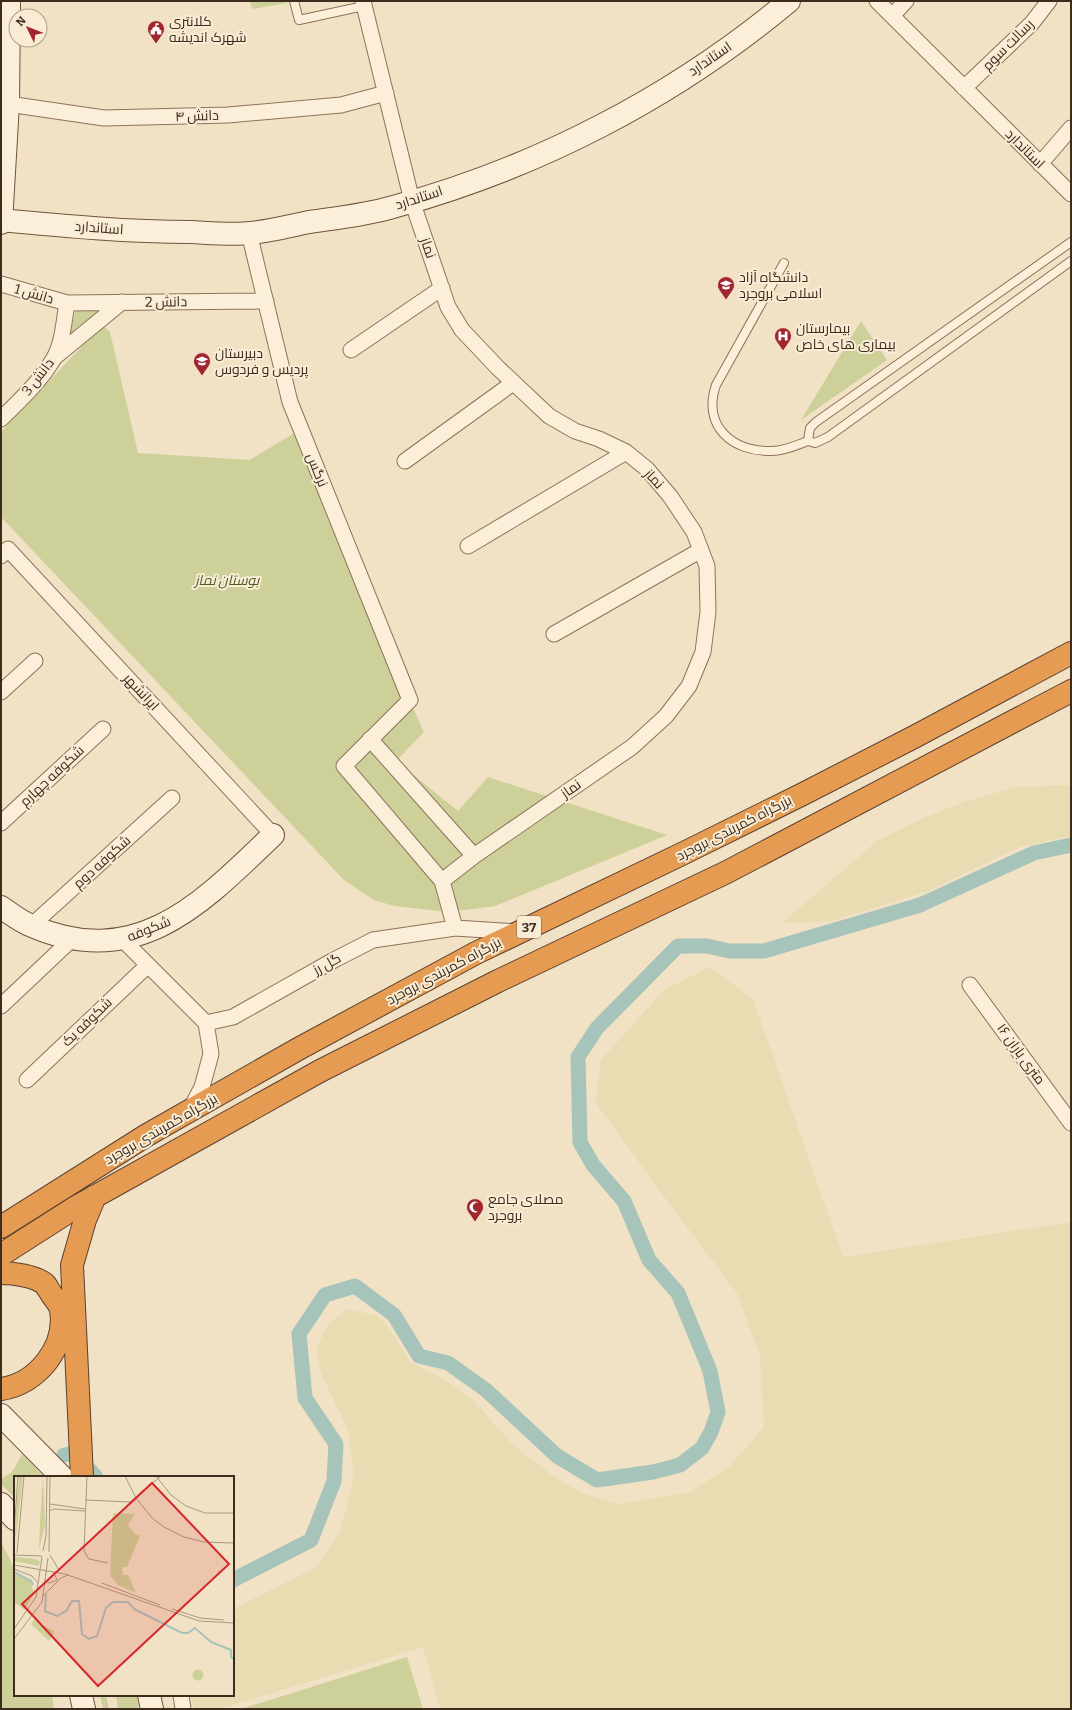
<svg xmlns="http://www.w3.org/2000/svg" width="1072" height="1710" font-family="Bitter,Cairo,serif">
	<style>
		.farmland { fill: #e7dcb2 }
		.green { fill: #cdd098 }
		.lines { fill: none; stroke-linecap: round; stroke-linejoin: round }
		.canal { stroke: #a7c4ba; stroke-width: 15 }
		.lane-casing { stroke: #8e725a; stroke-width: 10 }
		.street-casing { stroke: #8e725a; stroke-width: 17 }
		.secondary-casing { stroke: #70533d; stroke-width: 24 }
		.highway-casing { stroke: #5c402e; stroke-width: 24 }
		.lane { stroke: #fbefd9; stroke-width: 8 }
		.street { stroke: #fbefd9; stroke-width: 15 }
		.secondary { stroke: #fbefd9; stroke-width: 22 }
		.highway { stroke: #e59b52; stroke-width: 22 }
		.labels { text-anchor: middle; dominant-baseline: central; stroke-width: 4; stroke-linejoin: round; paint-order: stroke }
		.shield { fill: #f8ecd5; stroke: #756555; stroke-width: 1 }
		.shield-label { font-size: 13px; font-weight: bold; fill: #3d2b1e }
		.poi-label { font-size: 14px; fill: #3d2b1e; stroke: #f8ecd5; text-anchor: start }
		.street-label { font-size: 14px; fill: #3d2b1e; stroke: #f8ecd5 }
		.park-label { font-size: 14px; font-style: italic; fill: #505b24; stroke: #f8ecd5 }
		.inset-river { fill: none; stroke: #a7c4ba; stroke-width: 2 }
		.inset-road { fill: none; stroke: #a99882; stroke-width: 1 }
		.view { fill: #d62828; fill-opacity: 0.15; stroke: #d62828; stroke-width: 2 }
		.inset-edge { fill: none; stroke: #3d2b1e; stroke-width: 2 }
	</style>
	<rect width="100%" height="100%" fill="#f1e1c5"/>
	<!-- farmland -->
	<path class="farmland" d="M 1071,785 L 1071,836 L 1019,847 L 928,891 L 831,921 L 782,923 L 877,841 L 919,820 L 964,802 L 1016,787 Z
		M 710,967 L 753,999 L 843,1257 L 1071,1222 L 1071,1709 L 440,1709 L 423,1647 L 220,1709 L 194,1709 L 191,1695 L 233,1695 L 233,1609 L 318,1566 L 341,1529 L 354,1478 L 348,1430 L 321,1373 L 316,1349 L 328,1324 L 348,1309 L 377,1316 L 388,1326 L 411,1363 L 441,1377 L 474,1401 L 512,1444 L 553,1476 L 582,1493 L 618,1504 L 690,1492 L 730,1466 L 764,1427 L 760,1356 L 737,1293 L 662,1194 L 596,1103 L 601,1060 L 664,990 Z"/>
	<!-- green -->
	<path class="green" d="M 250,1 L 286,1 L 287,3 L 252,9 Z
		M 76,308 L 102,308 L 69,339 Z
		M 861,321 L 887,360 L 801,420 Z
		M 102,325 L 110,332 L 138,453 L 250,460 L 296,432 L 403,686 L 424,732 L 396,761 L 458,811 L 488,777 L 667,835 L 495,906 L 465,910 L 440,911 L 394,906 L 374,900 L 344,880 L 1,517 L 1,432 Z
		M 23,1453 L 43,1477 L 15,1477 L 15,1498 L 1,1484 L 1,1479 L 12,1472 Z
		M 1,1542 L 15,1570 L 15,1695 L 52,1695 L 54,1709 L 1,1709 Z
		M 407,1657 L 423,1709 L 241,1709 Z
		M 100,1695 L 106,1695 L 109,1709 L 103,1709 Z
		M 116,1695 L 137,1695 L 139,1709 L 118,1709 Z"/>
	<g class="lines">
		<!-- canal -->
		<path class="canal" d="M 64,1455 L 74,1453 L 96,1477
			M 233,1580 L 311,1540 L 334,1481 L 336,1444 L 305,1398 L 299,1334 L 325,1295 L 355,1286 L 394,1315 L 419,1356 L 448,1363 L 486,1390 L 557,1456 L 597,1480 L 653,1472 L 680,1465 L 702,1448 L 711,1432 L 718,1412 L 710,1371 L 678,1293 L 649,1260 L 624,1201 L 593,1165 L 580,1142 L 578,1057 L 597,1028 L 678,946 L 707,946 L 729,951 L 764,951 L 920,905 L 1034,853 L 1071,845"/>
		<!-- lane casing -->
		<g class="lane-casing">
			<path id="lane" d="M 294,1 L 299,20 L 364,6
				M 1071,242 L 816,422 L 810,428 L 808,441 L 815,443 L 828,437 L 1071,261
				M 784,263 L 716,385 C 702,426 732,452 772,451 C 785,451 797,445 808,441"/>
		</g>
		<!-- street casing -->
		<g class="street-casing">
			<path id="street" d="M 363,1 L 412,201 L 448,307 L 462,330 L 498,368 L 549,416 L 575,431 L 599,439 L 626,452 L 647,469 L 670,496 L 694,532 L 707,566 L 708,612 L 703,652 L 689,686 L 666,716 L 632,747 L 474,856 L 442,881 L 455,928
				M 877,1 L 1071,194
				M 892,16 L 906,1
				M 964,88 L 1032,23 L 1049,1
				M 8,104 L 104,118 L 228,115 L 341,105 L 386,93
				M 1040,164 L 1071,128
				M 249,233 L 290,402 L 410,700 L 344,766 L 442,881
				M 1,284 L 67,303 L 266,301
				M 351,350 L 442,288
				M 55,357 L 122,302
				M 1,419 C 20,400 41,381 54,358 C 63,342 64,320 67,303
				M 405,461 L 513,383
				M 468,546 L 626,452
				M 1,556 L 8,549 L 273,835
				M 554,634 L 701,550
				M 1,692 L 35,661
				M 370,739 L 474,856
				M 1,823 L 103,729
				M 31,926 L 172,798
				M 123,940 L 206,1023 L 211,1054 L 202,1087 L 190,1110
				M 970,985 L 1071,1123
				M 1,1006 L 72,939
				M 206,1023 L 233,1017 L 334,960 L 373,940 L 455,928 L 518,932
				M 27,1080 L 148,965
				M 181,1695 L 183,1709"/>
		</g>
		<!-- secondary casing -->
		<g class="secondary-casing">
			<path id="secondary" d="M 1,220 C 64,226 128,232 191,232 C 211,233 232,235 251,233 C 270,231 290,226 309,222 C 337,218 366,215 393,207 C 537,168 674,97 789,1
				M 1,223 L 8,104 L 9,1
				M 1,907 C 11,914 21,922 32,926 C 138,972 203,902 273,835
				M 1,1415 L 62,1477
				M 1,1504 L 15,1519
				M 81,1695 L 84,1709
				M 149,1695 L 152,1709"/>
		</g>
		<!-- highway casing -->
		<g class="highway-casing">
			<path id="highway" d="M 1,1227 L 147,1135 L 300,1048 L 476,953 L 686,852 L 801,795 L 914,737 L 1071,653
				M 1,1255 L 76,1207 L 320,1071 L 498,981 L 727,872 L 1071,691
				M 1,1273 C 13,1273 35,1276 45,1284 C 47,1287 50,1292 52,1295 C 55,1299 60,1305 61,1310 C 67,1347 37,1384 1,1389
				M 82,1477 L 72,1265 L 85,1220 L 95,1196"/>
		</g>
		<!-- lane -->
		<use href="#lane" class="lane"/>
		<!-- street -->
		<use href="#street" class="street"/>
		<!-- secondary -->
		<use href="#secondary" class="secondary"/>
		<!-- highway -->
		<use href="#highway" class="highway"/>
	</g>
	<!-- icons -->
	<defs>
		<g id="civic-pin" transform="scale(0.9)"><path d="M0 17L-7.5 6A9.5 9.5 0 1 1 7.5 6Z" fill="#a1252e" stroke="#f8ecd5"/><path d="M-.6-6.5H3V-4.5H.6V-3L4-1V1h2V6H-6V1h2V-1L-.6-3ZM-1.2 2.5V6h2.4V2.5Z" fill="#fff"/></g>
		<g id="university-pin" transform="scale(0.9)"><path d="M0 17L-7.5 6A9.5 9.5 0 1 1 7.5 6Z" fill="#a1252e" stroke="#f8ecd5"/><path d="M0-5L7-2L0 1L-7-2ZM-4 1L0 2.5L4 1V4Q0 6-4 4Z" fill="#fff"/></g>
		<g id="hospital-pin" transform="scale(0.9)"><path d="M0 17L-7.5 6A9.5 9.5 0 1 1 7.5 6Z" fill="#a1252e" stroke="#f8ecd5"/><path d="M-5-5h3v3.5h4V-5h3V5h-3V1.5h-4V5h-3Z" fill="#fff"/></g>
		<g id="school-pin" transform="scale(0.9)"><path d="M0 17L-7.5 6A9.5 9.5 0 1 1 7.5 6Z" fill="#a1252e" stroke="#f8ecd5"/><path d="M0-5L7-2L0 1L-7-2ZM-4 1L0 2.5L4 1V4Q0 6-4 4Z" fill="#fff"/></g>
		<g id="mosque-pin" transform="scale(0.9)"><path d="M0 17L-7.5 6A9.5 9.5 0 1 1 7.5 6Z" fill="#a1252e" stroke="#f8ecd5"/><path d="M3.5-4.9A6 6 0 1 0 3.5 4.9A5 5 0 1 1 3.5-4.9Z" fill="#fff"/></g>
	</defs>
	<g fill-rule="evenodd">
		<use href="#civic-pin" x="156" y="29"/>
		<use href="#university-pin" x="726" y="285"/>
		<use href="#hospital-pin" x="783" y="336"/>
		<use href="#school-pin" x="202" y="361"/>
		<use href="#mosque-pin" x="475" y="1207"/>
	</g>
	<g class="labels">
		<!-- shield labels -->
		<rect class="shield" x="517" y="916" width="24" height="22" rx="3"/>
		<g class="shield-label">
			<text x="529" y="927">37</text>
		</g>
		<!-- poi labels -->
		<g class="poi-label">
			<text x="169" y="21">کلانتری<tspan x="169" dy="16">شهرک اندیشه</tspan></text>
			<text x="739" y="277">دانشگاه آزاد<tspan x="739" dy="16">اسلامی بروجرد</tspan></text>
			<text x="796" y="328">بیمارستان<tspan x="796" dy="16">بیماری های خاص</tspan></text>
			<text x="215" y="353">دبیرستان<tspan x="215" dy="16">پردیس و فردوس</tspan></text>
			<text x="488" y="1199">مصلای جامع<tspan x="488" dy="16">بروجرد</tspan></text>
		</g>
		<!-- street labels -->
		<g class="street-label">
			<text transform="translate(1008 45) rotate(-45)">رسالت سوم</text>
			<text transform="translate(710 59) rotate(-34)">استاندارد</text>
			<text transform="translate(197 116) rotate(-2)">دانش ۴</text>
			<text transform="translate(1025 149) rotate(45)">استاندارد</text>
			<text transform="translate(419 198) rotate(-18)">استاندارد</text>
			<text transform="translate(99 228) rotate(4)">استاندارد</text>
			<text transform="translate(428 248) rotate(71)">نماز</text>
			<text transform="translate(34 294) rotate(16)">دانش 1</text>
			<text transform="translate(166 302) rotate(-1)">دانش 2</text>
			<text transform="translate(38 377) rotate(-52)">دانش 3</text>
			<text transform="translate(317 470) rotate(68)">نرگس</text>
			<text transform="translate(654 479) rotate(47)">نماز</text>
			<text transform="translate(141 692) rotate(47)">ایرانشهر</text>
			<text transform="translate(52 776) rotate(-43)">شکوفه چهارم</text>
			<text transform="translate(571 789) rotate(-35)">نماز</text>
			<text transform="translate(734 828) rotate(-27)">بزرگراه کمربندی بروجرد</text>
			<text transform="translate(102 862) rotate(-42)">شکوفه دوم</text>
			<text transform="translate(149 929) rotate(-22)">شکوفه</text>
			<text transform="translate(327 964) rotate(-29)">گل رز</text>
			<text transform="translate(444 971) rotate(-28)">بزرگراه کمربندی بروجرد</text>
			<text transform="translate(87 1022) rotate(-44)">شکوفه یک</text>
			<text transform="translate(1021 1054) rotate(54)">۱۶ متری باران</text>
			<text transform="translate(161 1129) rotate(-30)">بزرگراه کمربندی بروجرد</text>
		</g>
		<!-- park labels -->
		<g class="park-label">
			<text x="227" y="580">بوستان نماز</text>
		</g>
	</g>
	<!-- overview -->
	<g transform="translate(14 1476)">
		<rect width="220" height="220" fill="#f1e1c5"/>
		<path d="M 5,0 L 9,0 L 2,61 L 0,60 ZM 29,0 L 31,48 L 25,74 L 26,46 ZM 99,37 L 121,38 L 114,49 L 121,58 L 126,60 L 113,91 L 108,91 L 109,99 L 114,99 L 122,117 L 104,109 L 96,99 ZM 0,81 L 22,83 L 26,85 L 25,90 L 0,85 ZM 0,97 L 16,105 L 20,117 L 11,134 L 0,126 ZM 20,144 L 41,156 L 35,165 L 17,148 ZM178.5 199a5.5 5.5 0 1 1 11 0a5.5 5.5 0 1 1-11 0Z" fill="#cdd098"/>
		<path class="inset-river" d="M 0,96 L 17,105 L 19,109M 32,118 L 31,135 L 43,140 L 52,135 L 58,125 L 65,125 L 68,158 L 75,163 L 83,160 L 92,132 L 99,126 L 114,126 L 120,133 L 168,157 L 174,157 L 181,152 L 197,166 L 217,174 L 217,181 L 220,183"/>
		<path class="inset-road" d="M 73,0 L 70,75 L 75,83 L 94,87M 111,0 L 122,22 L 138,42 L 150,51 L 170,61 L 190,66 L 220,67M 142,0 L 157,19 L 172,30 L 191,37 L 220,37M 72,24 L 116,26 L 147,0M 36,28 L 71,33M 35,35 L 40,33 L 71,35M 0,56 L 4,0M 29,75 L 32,60 L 33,0M 35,76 L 36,0M 3,77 L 10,0M 0,79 L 28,80M 36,79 L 45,94M 0,89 L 51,98 L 185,145 L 220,147M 0,93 L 18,100 L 24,107M 30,104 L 35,107 L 43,104 L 39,95M 88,107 L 146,129M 29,120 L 47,102 L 54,99M 158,133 L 186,142 L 210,144M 0,153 L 22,121 L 28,81M 0,163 L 28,126 L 34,82"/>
		<path class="view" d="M 138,7 L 215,88 L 84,210 L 8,128 Z"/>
		<rect width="220" height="220" class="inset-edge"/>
	</g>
	<!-- border -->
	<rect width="1072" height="1710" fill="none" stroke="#3d2b1e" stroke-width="4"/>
	<!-- north arrow -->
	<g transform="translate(28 28) rotate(313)"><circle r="19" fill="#f8ecd5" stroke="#ad9f8c"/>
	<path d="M0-3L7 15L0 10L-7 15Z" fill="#a1252e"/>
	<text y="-6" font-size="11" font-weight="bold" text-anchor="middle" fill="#3d2b1e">N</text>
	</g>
</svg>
